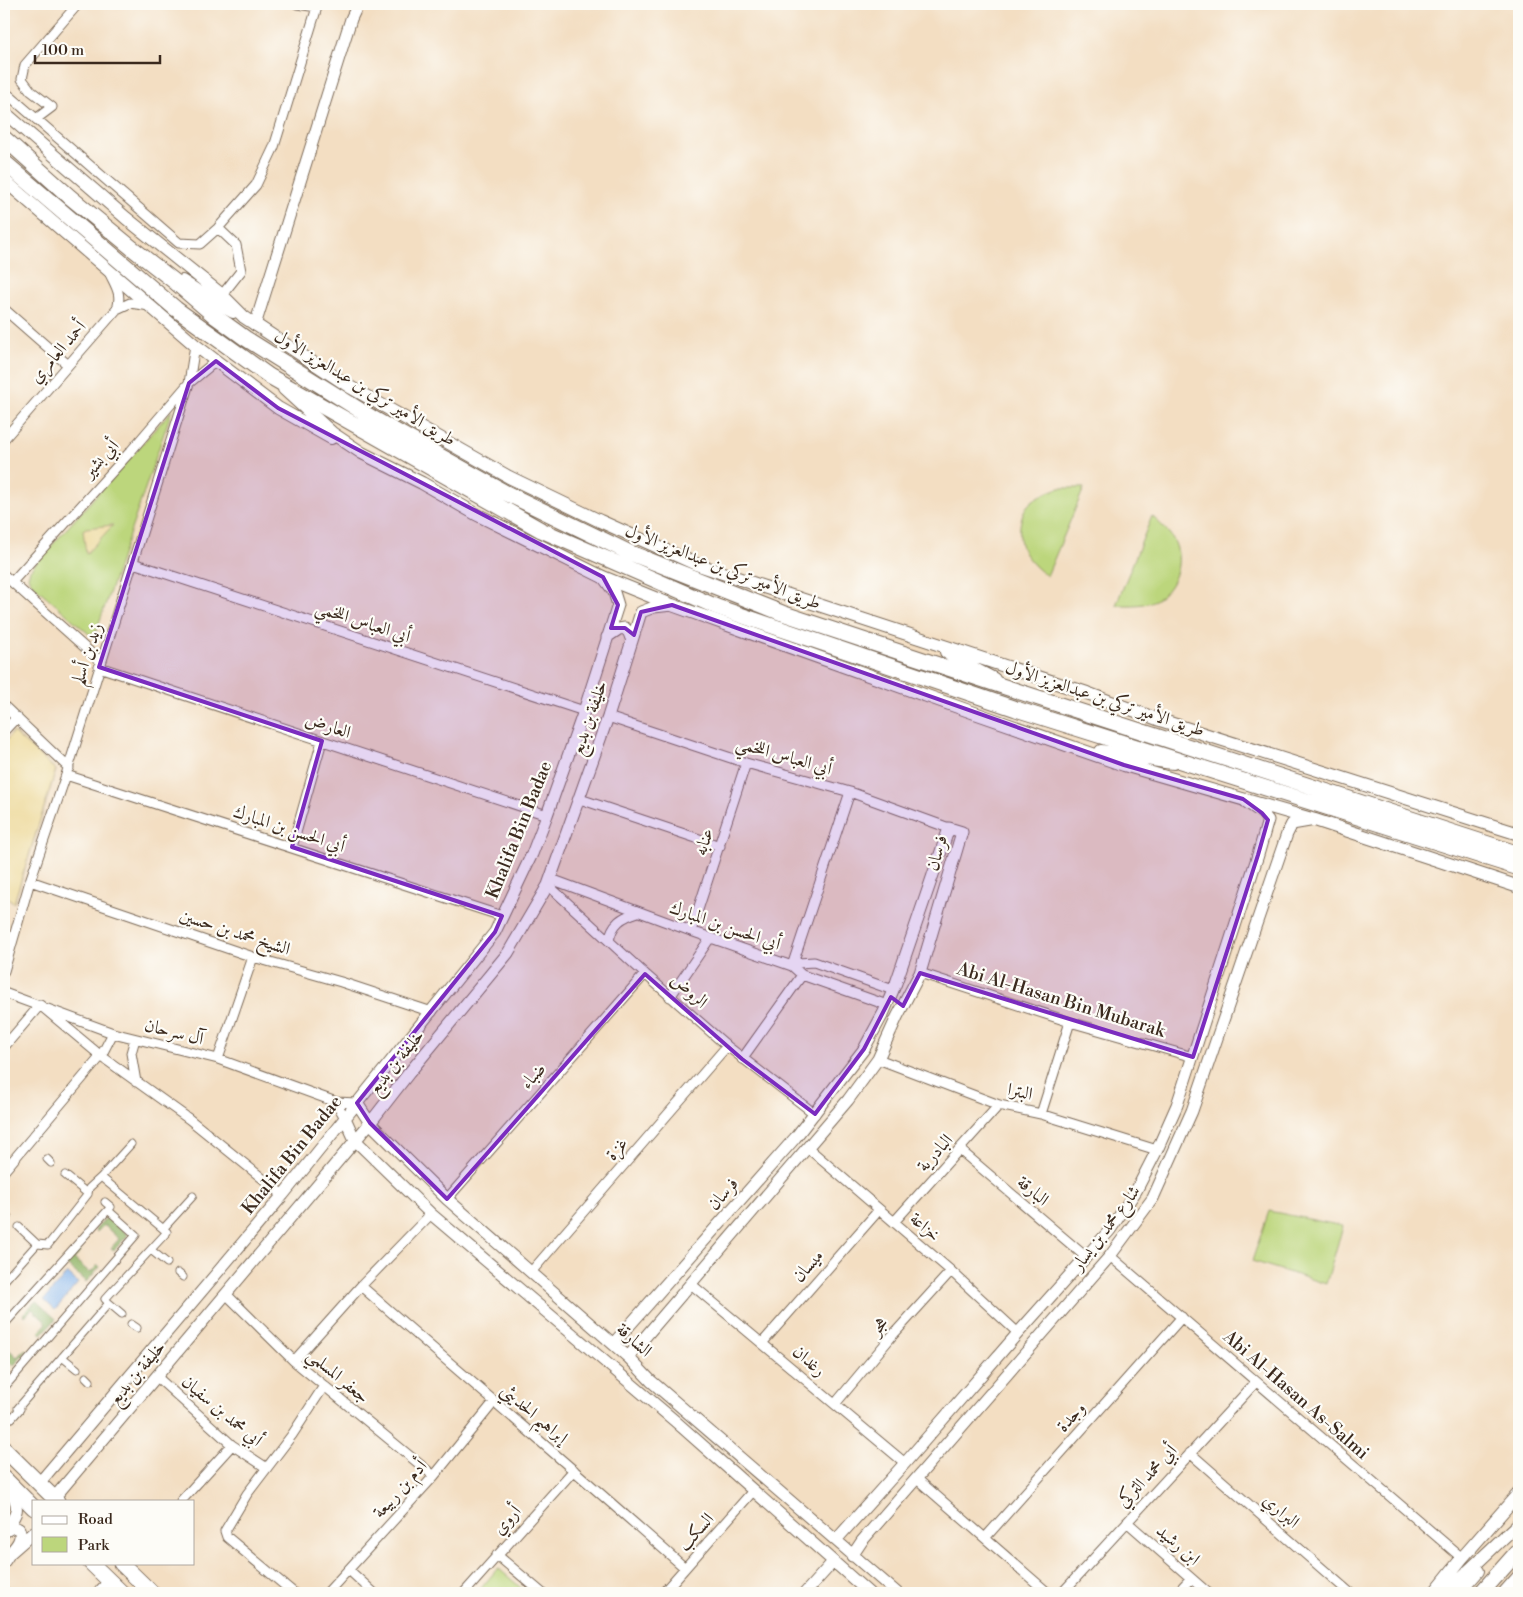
<svg xmlns="http://www.w3.org/2000/svg" width="1523" height="1597" font-family="'Libre Bodoni',Amiri,serif">
	<style>
		.green { fill: #bcd67c; stroke: #7c804d }
		.forest { fill: #95b76c; stroke: #687045 }
		.sand { fill: #eeda9e; stroke: #94825e }
		.water { fill: #7fb0eb; stroke: #5d6d84 }
		.lines { fill: none; stroke-linecap: round; stroke-linejoin: round }
		.pedestrian-casing { stroke: #7b6957; stroke-width: 9 }
		.minor-casing { stroke: #7b6957; stroke-width: 11 }
		.tertiary-casing { stroke: #7b6957; stroke-width: 13 }
		.secondary-casing { stroke: #7b6957; stroke-width: 14 }
		.primary-casing { stroke: #7b6957; stroke-width: 17 }
		.pedestrian { stroke: #fff; stroke-width: 7 }
		.minor { stroke: #fff; stroke-width: 9 }
		.tertiary { stroke: #fff; stroke-width: 11 }
		.secondary { stroke: #fff; stroke-width: 12 }
		.primary { stroke: #fff; stroke-width: 15 }
		.marked { fill: #7b2cbf; fill-opacity: 0.2; stroke: #7b2cbf; stroke-width: 4; stroke-linejoin: round }
		.labels { text-anchor: middle; dominant-baseline: central; stroke-width: 4.5; stroke-linejoin: round; paint-order: stroke }
		.street-label { font-size: 18px; fill: #3b2a1e; stroke: #fdfcf7 }
	</style>
	<rect width="100%" height="100%" fill="#fdfcf7"/>
	<filter id="ink" filterUnits="userSpaceOnUse"><feTurbulence type="fractalNoise" baseFrequency=".02" numOctaves="2"/><feDisplacementMap in="SourceGraphic" scale="10" xChannelSelector="R" yChannelSelector="G"/><feConvolveMatrix kernelMatrix="1 2 1 2 8 2 1 2 1" color-interpolation-filters="sRGB"/></filter>
	<filter id="wash" filterUnits="userSpaceOnUse"><feTurbulence type="fractalNoise" baseFrequency=".0096" numOctaves="4" result="noise"/><feDisplacementMap in="SourceGraphic" scale="20" xChannelSelector="R" yChannelSelector="G"/><feGaussianBlur stdDeviation="1.12" result="paint"/><feColorMatrix in="noise" values="0 0 0 0 0 0 0 0 0 0 0 0 0 0 0 0 0 1.4 0 .05"/><feComposite in="paint" operator="in"/></filter>
	<g filter="url(#wash)">
		<rect width="100%" height="100%" fill="#f3dec2"/>
		<!-- green -->
		<path class="green" d="M 172,410 L 96,632 L 90,635 L 32,584 L 28,577 L 30,570 Z
			M 1059,488 L 1084,488 L 1047,576 C 1039,570 1031,563 1025,554 C 1017,541 1018,517 1028,505 C 1036,496 1049,492 1059,488 Z
			M 1152,516 C 1159,523 1168,530 1173,539 C 1186,561 1174,593 1151,602 C 1140,606 1127,605 1116,605 Z
			M 1269,1211 L 1343,1226 L 1326,1284 L 1252,1261 Z
			M 498,1568 L 527,1593 L 477,1593 Z"/>
		<!-- forest -->
		<path class="forest" d="M 108,1216 L 128,1235 L 114,1250 L 111,1248 L 119,1239 L 104,1225 L 97,1232 L 95,1230 Z
			M 79,1250 L 81,1252 L 74,1259 L 90,1273 L 98,1265 L 100,1267 L 86,1282 L 66,1264 Z
			M 36,1301 L 56,1319 L 42,1334 L 39,1332 L 47,1323 L 32,1309 L 25,1316 L 23,1314 Z
			M 4,1345 L 17,1357 L 25,1349 L 27,1351 L 13,1366 L 4,1357 Z"/>
		<!-- sand -->
		<path class="sand" d="M 113,525 L 86,554 L 83,530 L 86,528 Z
			M 13,732 L 56,770 L 14,903 L 4,894 L 4,743 Z"/>
		<!-- water -->
		<path class="water" d="M 67,1273 L 78,1283 L 55,1310 L 44,1300 Z"/>
	</g>
	<g filter="url(#ink)">
		<g class="lines">
			<!-- pedestrian casing -->
			<g class="pedestrian-casing">
				<path id="pedestrian" d="M 47,1159 L 51,1163
					M 65,1175 L 88,1194
					M 101,1177 L 131,1144
					M 105,1202 L 111,1207 L 108,1210
					M 4,1213 L 8,1217
					M 19,1227 L 37,1244
					M 163,1229 L 193,1196
					M 151,1250 L 167,1263
					M 178,1273 L 183,1277
					M 4,1281 L 37,1244 L 48,1245 L 88,1194 L 89,1188 L 101,1177 L 167,1232 L 105,1299 L 109,1303 L 18,1408 L 20,1409 L 12,1418 L 4,1413
					M 109,1303 L 122,1314
					M 131,1324 L 137,1328
					M 4,1325 L 108,1210 L 136,1235 L 4,1388
					M 62,1357 L 77,1369
					M 86,1377 L 90,1381"/>
			</g>
			<!-- minor casing -->
			<g class="minor-casing">
				<path id="minor" d="M 297,4 L 317,7
					M 4,91 L 179,243 L 200,244 L 218,228 L 256,185 L 274,147 L 318,4
					M 36,119 L 52,107 L 31,91 L 22,79 L 25,65 L 78,4
					M 218,228 L 236,245 L 241,271 L 222,295
					M 110,274 C 116,287 122,294 117,309
					M 4,309 L 68,365
					M 4,439 L 117,309 L 130,303 L 150,306
					M 133,563 L 584,711
					M 4,575 L 101,662
					M 12,582 L 130,452 L 189,383 L 216,361
					M 99,667 L 547,815
					M 4,706 L 69,768
					M 608,717 L 746,763 L 850,792 L 949,828
					M 4,731 L 17,717
					M 66,775 L 502,916
					M 580,799 L 720,846
					M 292,847 L 322,741
					M 551,879 L 691,931 L 792,966 L 802,975 L 887,1005
					M 30,881 L 253,957 L 341,982 L 432,1012
					M 548,885 L 645,974 L 727,1046 L 815,1114
					M 691,931 L 746,763
					M 609,941 C 612,923 622,917 638,912
					M 792,966 L 850,792
					M 792,966 L 798,963 L 814,962 L 893,990
					M 4,971 L 30,881 L 66,775 L 189,383 L 195,345
					M 920,973 L 1070,1022 L 1193,1057
					M 4,993 L 113,1033 L 218,1059 L 336,1102 L 357,1103
					M 670,997 L 710,938
					M 135,1039 L 131,1053 L 136,1082
					M 4,1047 L 40,1005 L 101,1056 L 189,1119 L 283,1195
					M 218,1059 L 253,957
					M 742,1059 L 802,975
					M 878,1059 L 999,1105 L 1041,1114 L 1157,1150
					M 336,1102 L 345,1118
					M 1041,1114 L 1070,1022
					M 808,1148 L 951,1271 L 1018,1333
					M 960,1150 L 1086,1257
					M 4,1171 L 101,1056 L 113,1033
					M 447,1199 L 645,974
					M 894,1222 L 999,1105
					M 1110,1256 L 1462,1558
					M 531,1272 L 727,1046
					M 691,1284 L 905,1463
					M 361,1286 C 469,1380 578,1473 685,1568
					M 226,1294 L 294,1361 L 434,1476
					M 763,1342 L 879,1210
					M 294,1361 L 361,1286 L 431,1214
					M 157,1377 L 232,1445 L 267,1468
					M 835,1404 L 891,1337 L 951,1271
					M 1190,1453 L 1350,1593
					M 917,1479 L 1048,1593
					M 181,1501 L 232,1445
					M 1127,1522 L 1208,1593
					M 985,1538 L 1182,1317
					M 497,1555 L 542,1593
					M 349,1570 L 374,1593
					M 4,1591 L 6,1593
					M 97,1593 L 109,1580
					M 294,1593 L 227,1537 L 225,1531 L 247,1494 L 292,1435 L 324,1386
					M 327,1593 L 434,1476 L 494,1402
					M 464,1593 L 574,1470
					M 663,1593 L 753,1491
					M 1062,1593 L 1256,1382
					M 1177,1593 L 1191,1578"/>
			</g>
			<!-- tertiary casing -->
			<g class="tertiary-casing">
				<path id="tertiary" d="M 255,325 L 351,19 L 358,4
					M 607,637 L 619,629 L 625,628 L 629,633 L 632,641
					M 357,1103 L 370,1123 L 447,1199 L 628,1357 L 651,1381 L 897,1593
					M 345,1118 L 355,1140 L 431,1214 L 675,1421 L 869,1593
					M 613,1344 L 795,1138 L 864,1049 L 884,1012 L 896,983 L 949,828 L 962,832 L 920,973 L 897,1017 L 878,1059 L 848,1100 L 628,1357
					M 40,1482 L 283,1195 L 495,932 L 532,854 L 547,815 L 584,711 L 618,605 L 614,592 L 603,577
					M 54,1498 L 370,1123 L 409,1073 L 508,953 L 548,885 L 608,717 L 641,612 L 654,607 L 672,605
					M 4,1531 C 18,1514 21,1508 9,1488
					M 4,1532 L 13,1527 L 19,1529 C 23,1539 16,1546 10,1553
					M 836,1540 L 905,1463 L 1018,1333 L 1110,1230 L 1136,1191 L 1157,1150 L 1177,1105 L 1258,855 L 1268,820 L 1262,813 L 1246,802
					M 852,1556 L 862,1541 L 1110,1256 L 1153,1198 L 1192,1111 L 1287,834 L 1292,824 L 1315,820
					M 4,1562 L 10,1553 L 34,1532
					M 805,1593 L 833,1562"/>
			</g>
			<!-- secondary casing -->
			<g class="secondary-casing">
				<path id="secondary" d="M 4,112 L 126,218 L 222,295 L 244,317 L 350,387 L 509,477 L 600,521 L 696,564 L 764,587 L 1087,693 L 1157,719 L 1519,834
					M 4,180 L 195,345 L 278,408 L 331,438
					M 182,281 L 216,303 L 233,312
					M 284,389 L 332,433 L 362,453 L 422,483 L 476,514 L 603,577 L 672,605 L 969,711 L 1124,765 L 1315,820 L 1519,887
					M 946,652 L 954,658 L 994,679
					M 1101,751 C 1126,754 1149,761 1174,763
					M 1434,1593 L 1462,1558 L 1519,1493
					M 1445,1593 L 1519,1523
					M 1459,1593 L 1478,1571
					M 1504,1593 L 1519,1576"/>
			</g>
			<!-- primary casing -->
			<g class="primary-casing">
				<path id="primary" d="M 4,138 L 70,197 L 132,248 L 174,281 L 216,317 L 245,338 L 374,419 L 506,493 L 628,552 L 782,613 L 1011,689 L 1519,854
					M 4,162 L 176,309 L 269,376 L 541,530 L 717,607 L 1016,709 L 1519,868
					M 4,1449 L 57,1501
					M 4,1478 L 34,1508
					M 91,1563 L 122,1593
					M 121,1563 L 152,1593
					M 1481,1593 L 1519,1550"/>
			</g>
			<!-- pedestrian -->
			<use href="#pedestrian" class="pedestrian"/>
			<!-- minor -->
			<use href="#minor" class="minor"/>
			<!-- tertiary -->
			<use href="#tertiary" class="tertiary"/>
			<!-- secondary -->
			<use href="#secondary" class="secondary"/>
			<!-- primary -->
			<use href="#primary" class="primary"/>
		</g>
	</g>
	<!-- marked area -->
	<path class="marked" d="M 216,361 L 278,408 L 603,577 L 618,605 L 611,628 L 625,628 L 634,635 L 641,612 L 672,605 L 1124,765 L 1243,799 L 1262,813 L 1268,820 L 1258,855 L 1193,1057 L 920,973 L 903,1006 L 891,997 L 864,1049 L 815,1114 L 742,1059 L 645,974 L 447,1199 L 370,1123 L 357,1103 L 495,932 L 502,916 L 292,847 L 322,741 L 99,667 L 189,383 Z"/>
	<g class="labels">
		<!-- street labels -->
		<g class="street-label">
			<text transform="translate(58 352) rotate(-49)">أحمد العامري</text>
			<text transform="translate(365 388) rotate(31)">طريق الأمير تركي بن عبدالعزيز الأول</text>
			<text transform="translate(101 459) rotate(-48)">أبي بشير</text>
			<text transform="translate(723 567) rotate(21)">طريق الأمير تركي بن عبدالعزيز الأول</text>
			<text transform="translate(363 622) rotate(18)">أبي العباس اللخمي</text>
			<text transform="translate(87 654) rotate(-72)">زيد بن أسلم</text>
			<text transform="translate(1105 699) rotate(18)">طريق الأمير تركي بن عبدالعزيز الأول</text>
			<text transform="translate(589 718) rotate(-71)">خليفة بن بديع</text>
			<text transform="translate(328 726) rotate(18)">العارض</text>
			<text transform="translate(784 756) rotate(16)">أبي العباس اللخمي</text>
			<text transform="translate(289 829) rotate(18)">أبي الحسن بن المبارك</text>
			<text transform="translate(519 830) rotate(-68)">Khalifa Bin Badae</text>
			<text transform="translate(704 842) rotate(-72)">عنابه</text>
			<text transform="translate(937 853) rotate(-74)">فرسان</text>
			<text transform="translate(725 926) rotate(19)">أبي الحسن بن المبارك</text>
			<text transform="translate(235 932) rotate(18)">الشيخ محمد بن حسين</text>
			<text transform="translate(689 991) rotate(41)">الروض</text>
			<text transform="translate(1061 1000) rotate(17)">Abi Al-Hasan Bin Mubarak</text>
			<text transform="translate(174 1032) rotate(14)">آل سرحان</text>
			<text transform="translate(396 1062) rotate(-51)">خليفة بن بديع</text>
			<text transform="translate(533 1076) rotate(-49)">ضباء</text>
			<text transform="translate(1020 1092) rotate(13)">البترا</text>
			<text transform="translate(617 1149) rotate(-49)">غزة</text>
			<text transform="translate(935 1153) rotate(-48)">البادرية</text>
			<text transform="translate(292 1155) rotate(-51)">Khalifa Bin Badae</text>
			<text transform="translate(1033 1191) rotate(40)">البارقة</text>
			<text transform="translate(723 1194) rotate(-49)">فرسان</text>
			<text transform="translate(925 1227) rotate(41)">خزاعة</text>
			<text transform="translate(1106 1228) rotate(-53)">شارع محمد بن يسار</text>
			<text transform="translate(808 1266) rotate(-49)">ميسان</text>
			<text transform="translate(879 1326) rotate(-49)">هجر</text>
			<text transform="translate(634 1340) rotate(42)">الشارقة</text>
			<text transform="translate(809 1361) rotate(41)">رغدان</text>
			<text transform="translate(137 1373) rotate(-50)">خليفة بن بديع</text>
			<text transform="translate(338 1376) rotate(40)">جعفر المسلمي</text>
			<text transform="translate(1296 1395) rotate(41)">Abi Al-Hasan As-Salmi</text>
			<text transform="translate(222 1411) rotate(40)">أبي محمد بن سفيان</text>
			<text transform="translate(534 1414) rotate(40)">إبراهيم الحديثي</text>
			<text transform="translate(1071 1417) rotate(-48)">وجدة</text>
			<text transform="translate(1147 1476) rotate(-47)">أبي محمد التركي</text>
			<text transform="translate(400 1489) rotate(-48)">أدم بن ربيعة</text>
			<text transform="translate(1281 1511) rotate(41)">البراري</text>
			<text transform="translate(507 1520) rotate(-48)">أروي</text>
			<text transform="translate(696 1532) rotate(-48)">السكب</text>
			<text transform="translate(1178 1545) rotate(41)">ابن رشيد</text>
		</g>
	</g>
	<!-- margin -->
	<rect width="1523" height="1597" fill="none" stroke="#fdfcf7" stroke-width="20"/>
	<!-- legend -->
	<rect x="32" y="1500" width="162" height="65" fill="#fdfcf7" stroke="#afa8a0"/>
	<rect x="42" y="1516" width="25" height="8" fill="#ffffff" stroke="#afa8a0"/>
	<text x="78" y="1524" font-size="15" fill="#3b2a1e">Road</text>
	<rect x="42" y="1537" width="25" height="15" fill="#bcd67c" stroke="#afa8a0"/>
	<text x="78" y="1550" font-size="15" fill="#3b2a1e">Park</text>
	<!-- scale -->
	<path d="M35 55v8h125v-8" fill="none" stroke="#3b2a1e" stroke-width="2.5"/>
	<text x="42" y="55" font-size="15" fill="#3b2a1e" stroke="#fdfcf7" stroke-width="4" paint-order="stroke">100 m</text>
</svg>
